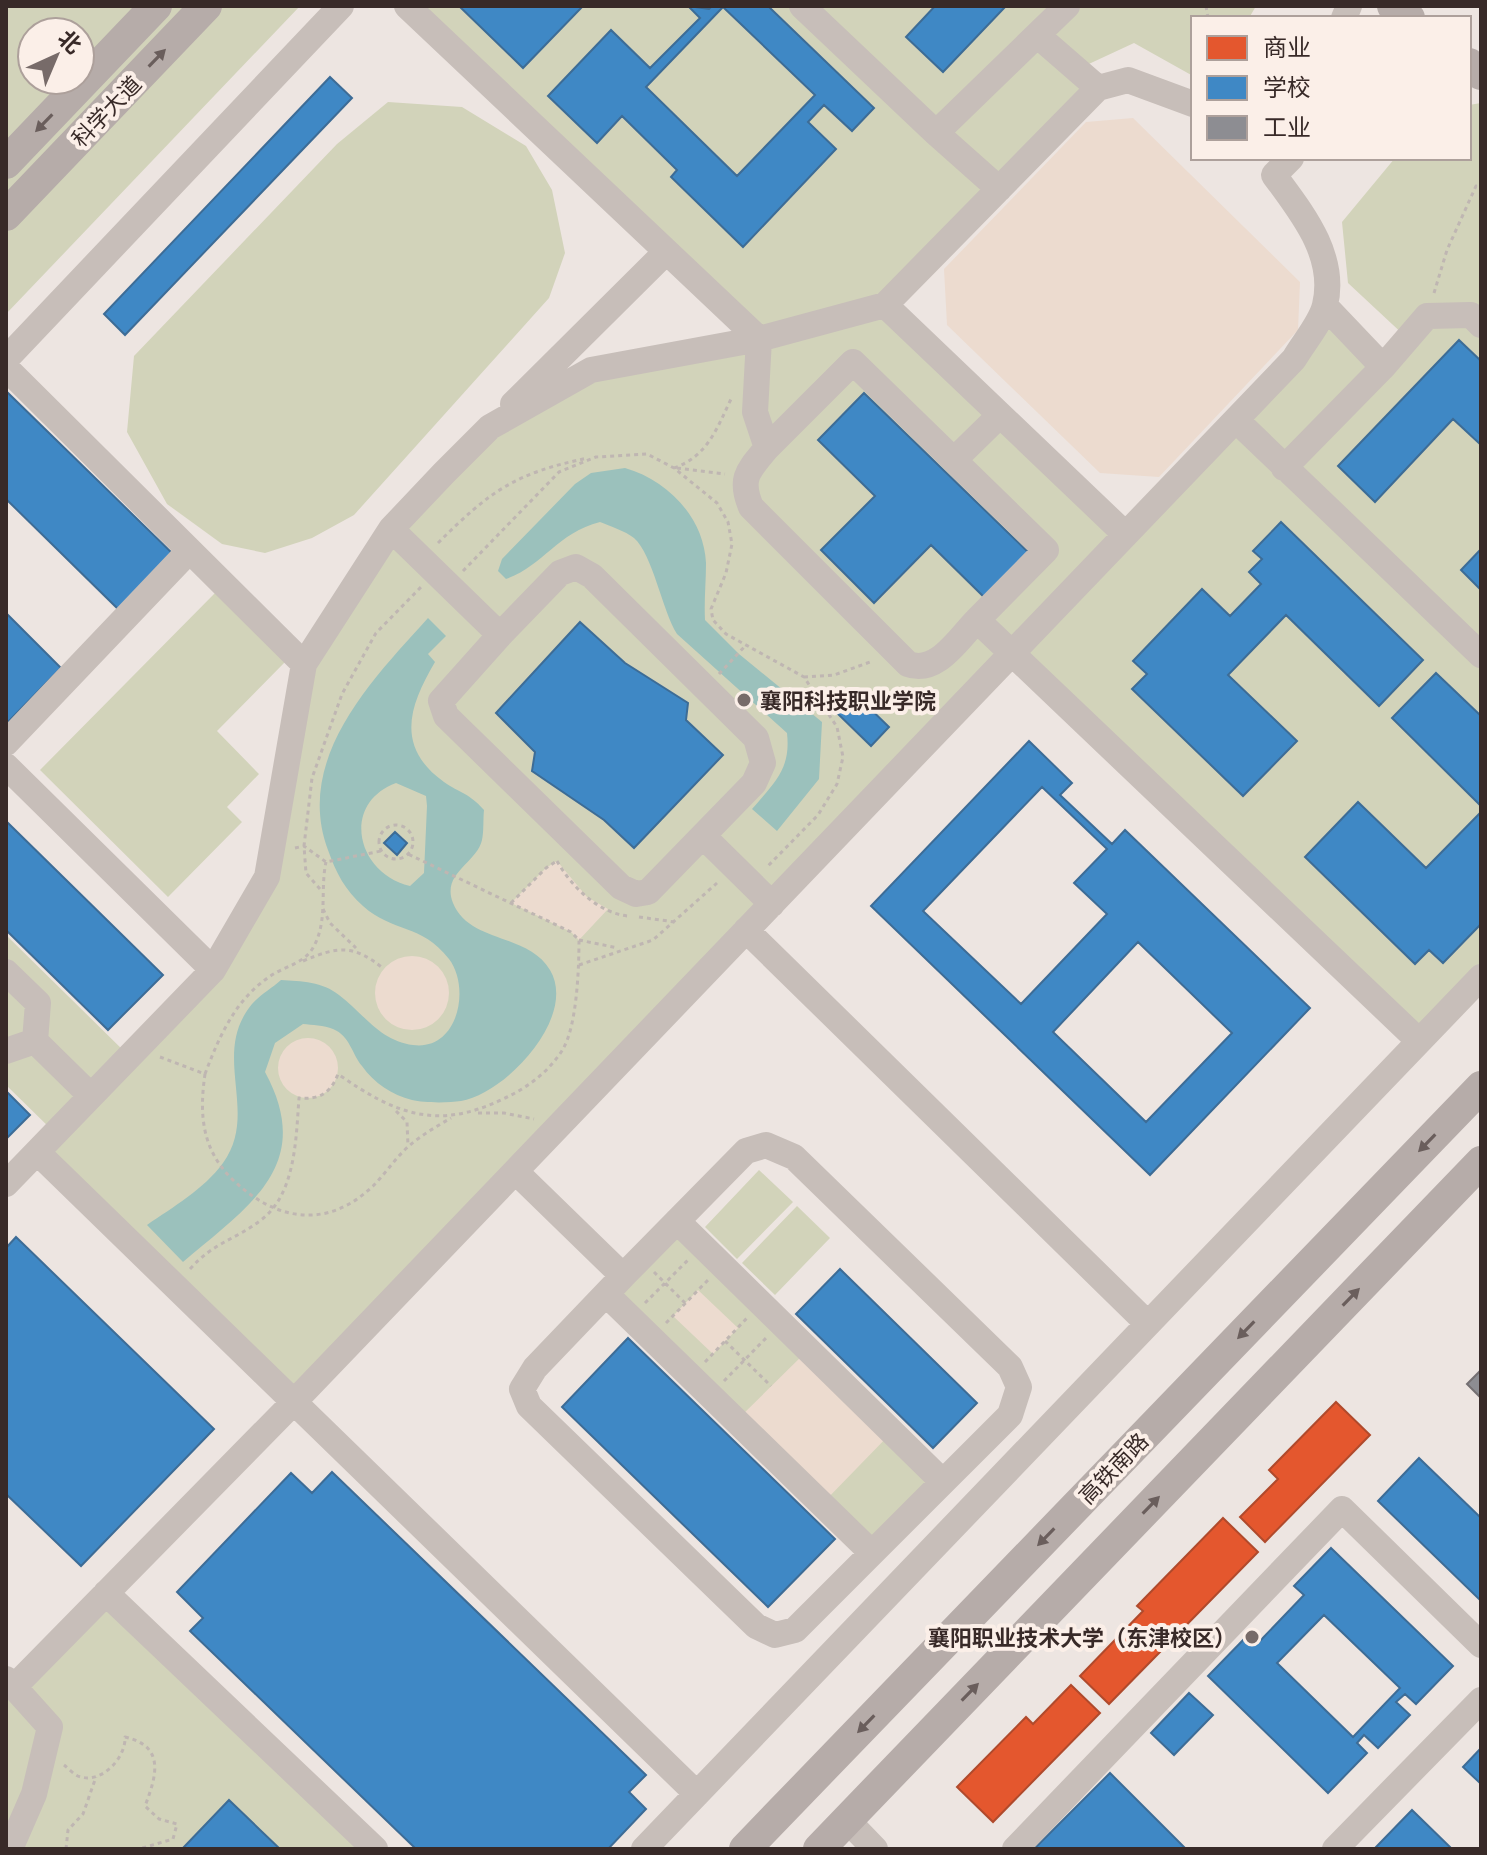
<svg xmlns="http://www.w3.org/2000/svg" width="1487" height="1855" font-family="Ubuntu,'Noto Sans SC',sans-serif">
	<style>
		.green { fill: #d2d3ba; fill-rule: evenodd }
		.plaza { fill: #ecdbcf }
		.water { fill: #9bc1bc; fill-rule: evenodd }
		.shops { fill: #e4572e; stroke: #b04a2c; stroke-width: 2 }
		.schools { fill: #3f88c5; stroke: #3d6c96; stroke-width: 2; fill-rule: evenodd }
		.industry { fill: #8d8d92; stroke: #746f72; stroke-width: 2 }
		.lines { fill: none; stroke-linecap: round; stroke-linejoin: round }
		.path { stroke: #bfb6b2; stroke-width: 3; stroke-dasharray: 4 4; stroke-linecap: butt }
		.minor { stroke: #c7beb9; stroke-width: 26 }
		.major { stroke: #b6aca9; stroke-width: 32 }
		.oneway { fill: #6a5e5c }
		.poi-dot { fill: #776b69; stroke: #fbefe8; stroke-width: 3 }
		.labels { text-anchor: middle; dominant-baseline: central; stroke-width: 8; stroke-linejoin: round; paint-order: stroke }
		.street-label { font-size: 22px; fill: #382a28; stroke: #fbefe8 }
		.poi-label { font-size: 22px; font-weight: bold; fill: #382a28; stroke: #fbefe8; text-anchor: start }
	</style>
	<rect width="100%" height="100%" fill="#ede5e1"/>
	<!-- green -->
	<path class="green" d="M 6,6 L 300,6 L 6,314 ZM 32,32 L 80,32 L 80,80 L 32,80 Z
		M 407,6 L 1256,6 L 1249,18 L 1193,18 L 1193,76 L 1134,43 L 1078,69 L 1098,88 L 886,305 L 1125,533 L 1325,306 L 1383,367 L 1407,338 L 1348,283 L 1342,222 L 1395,158 L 1469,158 L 1469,105 L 1481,103 L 1481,977 L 1419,1041 L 1012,655 L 293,1403 L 37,1152 L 55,1133 L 6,1085 L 6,935 L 129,1056 L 267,877 L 304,664 L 444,473 L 591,370 L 758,339 Z
		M 388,102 L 462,107 L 526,146 L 552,190 L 565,253 L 549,298 L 354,515 L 312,538 L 265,553 L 222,544 L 167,504 L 127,432 L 134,356 L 337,144 Z
		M 215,593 L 285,662 L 217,731 L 259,774 L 227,807 L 242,822 L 168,897 L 40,770 Z
		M 759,1170 L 793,1202 L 737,1259 L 705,1227 Z
		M 797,1206 L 830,1238 L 775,1295 L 742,1263 Z
		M 677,1221 L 943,1482 L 872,1553 L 606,1294 Z
		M 106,1593 L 375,1849 L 6,1849 L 6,1679 Z"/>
	<!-- plaza -->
	<path class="plaza" d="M 1133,118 L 1300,282 L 1298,330 L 1159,477 L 1100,473 L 947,325 L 944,269 L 1086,122 Z
		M 557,861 L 587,897 L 608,909 L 579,940 L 571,932 L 511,903 L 546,868 Z
		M375 993a37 37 0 1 1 74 0a37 37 0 1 1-74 0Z
		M278 1068a30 30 0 1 1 60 0a30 30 0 1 1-60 0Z
		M 698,1290 L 738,1328 L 713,1354 L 673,1316 Z
		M 808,1350 L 892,1432 L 822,1504 L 736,1421 Z"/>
	<!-- water -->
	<path class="water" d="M 625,468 C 667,480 704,517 706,563 C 706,582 704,601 705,620 L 739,654 L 822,722 L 819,779 L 777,831 L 752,809 C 775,782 791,769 787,733 L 677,634 C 662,610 653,555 634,538 C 625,531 610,526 600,522 C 557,533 543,566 506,579 L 498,571 L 502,559 L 575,484 L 591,473 Z
		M 428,618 L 446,636 L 428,654 L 435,662 C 409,706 395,747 444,782 C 460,793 469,793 484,810 C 483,819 484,831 482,840 C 477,863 441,873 453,903 C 469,943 528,933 550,970 C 578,1017 505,1094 461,1101 C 448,1103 424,1103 412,1100 C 392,1095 374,1083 362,1066 C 352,1054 350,1036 333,1029 C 324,1025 312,1025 303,1024 L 275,1043 L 265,1072 C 316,1166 248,1206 183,1262 L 147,1225 C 173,1207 204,1189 223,1163 C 260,1112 210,1055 252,1004 C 260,995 272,988 281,980 C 301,981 323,982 339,995 C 364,1014 380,1041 413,1045 C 458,1051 471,988 449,959 C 421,923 393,933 363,906 C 345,890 336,873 328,850 C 294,759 372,680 428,618 ZM 396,783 L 426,796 L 427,806 L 424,873 L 410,886 C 357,874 340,804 396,783 Z"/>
	<!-- shops -->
	<path class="shops" d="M 1336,1402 L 1370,1435 L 1265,1542 L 1240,1517 L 1278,1479 L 1269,1470 Z
		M 1223,1518 L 1258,1552 L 1109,1704 L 1080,1676 L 1143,1611 L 1137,1606 Z
		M 1071,1685 L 1100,1713 L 993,1822 L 957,1787 L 1026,1717 L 1033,1724 Z"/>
	<!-- schools -->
	<path class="schools" d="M 459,6 L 583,6 L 523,68 Z
		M 688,6 L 709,9 L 712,6 L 768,6 L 874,108 L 852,131 L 824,105 L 808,122 L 836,149 L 743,247 L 671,177 L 677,170 L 622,116 L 597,143 L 548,96 L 611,30 L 650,68 L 700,18 ZM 723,7 L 815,95 L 737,176 L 646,87 Z
		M 935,6 L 1006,6 L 943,72 L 906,37 Z
		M 330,77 L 352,98 L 125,335 L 104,314 Z
		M 1459,340 L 1481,361 L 1481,445 L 1453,419 L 1375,502 L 1338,466 Z
		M 6,391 L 172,553 L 118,609 L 6,499 Z
		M 864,393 L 1032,556 L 988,601 L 931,545 L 874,603 L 821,550 L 875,496 L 818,440 Z
		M 1281,522 L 1423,660 L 1379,706 L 1286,615 L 1228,675 L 1297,741 L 1243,796 L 1132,689 L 1147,674 L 1133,661 L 1202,589 L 1230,616 L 1261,584 L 1249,572 L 1262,559 L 1253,551 Z
		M 1481,549 L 1481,590 L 1461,570 Z
		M 6,613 L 61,668 L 7,723 L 6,722 Z
		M 580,622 L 625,663 L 688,703 L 686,720 L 723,755 L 634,848 L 604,820 L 532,771 L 535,752 L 496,713 Z
		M 1436,673 L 1481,716 L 1481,806 L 1392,718 Z
		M 855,694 L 889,727 L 871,746 L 837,713 Z
		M 1029,741 L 1072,783 L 1060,795 L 1112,844 L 1125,830 L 1310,1008 L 1150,1175 L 871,906 ZM 1042,787 L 1107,849 L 1074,883 L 1107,914 L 1021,1004 L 923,911 ZM 1138,942 L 1232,1033 L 1146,1122 L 1053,1032 Z
		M 1358,802 L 1426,868 L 1481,812 L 1481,924 L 1443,963 L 1429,950 L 1415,964 L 1305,857 Z
		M 6,821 L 163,975 L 108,1030 L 6,930 Z
		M 395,832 L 407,843 L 397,855 L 384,843 Z
		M 6,1091 L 30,1115 L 6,1139 Z
		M 16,1237 L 214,1429 L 81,1566 L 6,1494 L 6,1248 Z
		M 840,1269 L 977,1403 L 933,1448 L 796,1314 Z
		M 628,1338 L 835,1539 L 768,1607 L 562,1407 Z
		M 1419,1458 L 1481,1518 L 1481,1601 L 1378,1501 Z
		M 332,1472 L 646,1775 L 629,1792 L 646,1809 L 608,1849 L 416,1849 L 190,1631 L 203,1618 L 177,1592 L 291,1473 L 312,1493 Z
		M 1331,1548 L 1453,1666 L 1416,1704 L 1405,1694 L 1396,1702 L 1410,1715 L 1378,1748 L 1364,1735 L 1357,1743 L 1367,1753 L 1328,1793 L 1208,1676 L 1248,1635 L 1257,1644 L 1304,1595 L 1294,1586 ZM 1324,1615 L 1400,1688 L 1353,1737 L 1277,1663 Z
		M 1189,1693 L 1213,1715 L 1174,1755 L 1151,1733 Z
		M 1481,1748 L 1481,1784 L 1463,1767 Z
		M 1110,1773 L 1186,1849 L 1034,1849 Z
		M 229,1800 L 280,1849 L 182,1849 Z
		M 1412,1810 L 1452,1849 L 1375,1848 Z"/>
	<!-- industry -->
	<path class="industry" d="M 1481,1370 L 1481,1398 L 1467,1384 Z"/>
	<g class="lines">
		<!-- path -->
		<path class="path" d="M 1206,6 L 1208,18
			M 1434,293 L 1447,250 L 1476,186 L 1481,188
			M 674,468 C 708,456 717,428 732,397
			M 677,468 L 725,474
			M 438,543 C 490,491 515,473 588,458
			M 463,571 L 559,472 L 596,457 L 647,454 L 674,468 L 717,503 L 728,522 L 732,544 L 726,573 L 711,609 L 713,620 L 726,634 L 804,677 L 837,727 L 843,757 L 837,784 L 818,815 L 766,868
			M 719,674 L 746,645
			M 804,677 L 834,675 L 873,661
			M379 842a17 17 0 1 1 34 0a17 17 0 1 1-34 0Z
			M 295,848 L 304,846 L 326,862 L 381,851
			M 557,861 C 571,886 598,913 628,916
			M 320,889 L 306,873 L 304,846 L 312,778 L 342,694 L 376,633 L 421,587
			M 511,903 L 546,868 L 558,860
			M 323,909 L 330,923 L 356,948
			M 639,917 L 675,922
			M 579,940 L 618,948
			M 303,961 C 339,946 353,944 384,969
			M 579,965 L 653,940 L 717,883
			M 160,1057 L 205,1074 C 199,1115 202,1150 233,1180 C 276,1221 327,1230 373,1186 C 386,1173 396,1157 410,1145 C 422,1135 437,1126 451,1118
			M 205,1074 C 219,1037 235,1000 269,977 C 284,966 305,964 314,946 C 328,920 320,889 326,862
			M 396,1111 L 407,1122 L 408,1146
			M 478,1113 L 504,1113 L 534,1119
			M 190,1269 C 214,1242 235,1240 261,1220 C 296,1194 296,1137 299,1098 C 319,1100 331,1093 338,1074 C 395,1114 437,1131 503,1099 C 527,1088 549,1072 563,1049 C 577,1025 579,968 579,940 L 571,932 L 408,854
			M 654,1272 L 685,1303
			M 645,1303 L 688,1260
			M 666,1323 L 708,1280
			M 725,1341 L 771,1386
			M 705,1362 L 747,1318
			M 724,1381 L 767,1337
			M 64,1765 C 69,1769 75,1776 81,1777 C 103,1783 126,1757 125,1737 C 165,1746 157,1775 145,1806 L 159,1819 L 177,1824 L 173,1839 L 139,1849
			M 66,1849 L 68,1830 L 83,1814 L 96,1777"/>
		<!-- minor -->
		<path class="minor" d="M 407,6 L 759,339 L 755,412 L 767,448 C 748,471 739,478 751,507 L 908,664 C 937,675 959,638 977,620 L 1419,1041
			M 802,6 L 936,133
			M 1344,18 L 1349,6
			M 1037,35 L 1098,88
			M 999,189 L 936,133 L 1067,6
			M 885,305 L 1125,534
			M 1325,306 L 1383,367
			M 6,359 L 341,6
			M 6,368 L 304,664
			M 513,404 L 666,252
			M 1237,421 L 1481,655
			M 767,448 L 853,362 L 1046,550 L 977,620
			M 954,460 L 1000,415
			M 1284,468 L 1383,367 L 1427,316 L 1471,315 L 1481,325
			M 391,529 L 500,635 L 560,573 L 576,567 L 592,576 L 756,738 L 763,763 L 754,783 L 648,892 L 636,894 L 621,887 L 446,716 L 441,701 L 500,635
			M 6,743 L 189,551
			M 6,766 L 213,970
			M 703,836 L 772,904
			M 746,930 L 1148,1324
			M 6,972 L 38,1003 L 35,1041 L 6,1051
			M 35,1041 L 91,1096
			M 37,1152 L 697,1794
			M 516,1172 L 623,1276 L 746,1151 L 766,1145 L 794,1157 L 1010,1367 L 1019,1387 L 1010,1415 L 795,1630 L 775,1635 L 756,1626 L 529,1406 L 522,1389 L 535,1368 L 623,1276
			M 6,1184 L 213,970 L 267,877 L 304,664 L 391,529 L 444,473 L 490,427 L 591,370 L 759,339 L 885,305 L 1098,88 L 1128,80 L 1193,104
			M 677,1221 L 943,1482
			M 606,1294 L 872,1553
			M 106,1593 L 375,1849
			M 6,1679 L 14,1687 L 293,1403 L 1294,359 C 1303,343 1321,323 1325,305 C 1337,255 1301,212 1274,175 L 1291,158
			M 847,1820 L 875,1849
			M 10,1849 L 34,1794 L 50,1727 L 14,1687
			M 644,1849 L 1481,977
			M 1015,1849 L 1342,1509 L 1481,1645
			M 1335,1849 L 1481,1700"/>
		<!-- major -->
		<path class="major" d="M 1393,6 L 1409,18
			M 1469,64 L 1481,74
			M 6,163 L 156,6
			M 6,215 L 206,6
			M 745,1849 L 1481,1087
			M 819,1849 L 1481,1162"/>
	</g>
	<!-- one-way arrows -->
	<defs><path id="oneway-solid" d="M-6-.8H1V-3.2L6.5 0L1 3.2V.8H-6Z" transform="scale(2)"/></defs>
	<g class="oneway">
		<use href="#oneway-solid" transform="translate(157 58) rotate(-46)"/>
		<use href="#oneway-solid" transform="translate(44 123) rotate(134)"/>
		<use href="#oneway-solid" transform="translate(1427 1143) rotate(134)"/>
		<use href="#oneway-solid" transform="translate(1351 1297) rotate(-46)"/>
		<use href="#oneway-solid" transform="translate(1246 1330) rotate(134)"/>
		<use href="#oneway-solid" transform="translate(1151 1505) rotate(-46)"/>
		<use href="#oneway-solid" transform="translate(1046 1537) rotate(134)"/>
		<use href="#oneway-solid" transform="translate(970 1692) rotate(-46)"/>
		<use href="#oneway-solid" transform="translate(866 1724) rotate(134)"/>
	</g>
	<!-- markers -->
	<g class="poi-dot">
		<circle cx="744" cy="700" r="8"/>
		<circle cx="1252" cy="1637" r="8"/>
	</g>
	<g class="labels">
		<!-- street labels -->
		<g class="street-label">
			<text transform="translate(106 111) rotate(-46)">科学大道</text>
			<text transform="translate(1113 1468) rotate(-46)">高铁南路</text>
		</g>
		<!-- poi labels -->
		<g class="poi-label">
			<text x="760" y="700">襄阳科技职业学院</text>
			<text x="1236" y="1637" text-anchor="end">襄阳职业技术大学（东津校区）</text>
		</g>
	</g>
	<!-- border -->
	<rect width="1487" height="1855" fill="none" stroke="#382a28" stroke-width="16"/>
	<!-- legend -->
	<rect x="1191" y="16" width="280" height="144" fill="#fbefe8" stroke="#ada09b" stroke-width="2"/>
	<rect x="1207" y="36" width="40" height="24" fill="#e4572e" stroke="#ada09b" stroke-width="2"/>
	<text x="1263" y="56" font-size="24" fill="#382a28">商业</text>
	<rect x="1207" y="76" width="40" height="24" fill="#3f88c5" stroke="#ada09b" stroke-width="2"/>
	<text x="1263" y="96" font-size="24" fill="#382a28">学校</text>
	<rect x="1207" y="116" width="40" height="24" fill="#8d8d92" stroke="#ada09b" stroke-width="2"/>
	<text x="1263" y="136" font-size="24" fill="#382a28">工业</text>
	<!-- north arrow -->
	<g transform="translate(56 56) rotate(44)"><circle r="38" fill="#fbefe8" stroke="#ada09b" stroke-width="2"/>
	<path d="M0-6L14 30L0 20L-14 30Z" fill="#776b69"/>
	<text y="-12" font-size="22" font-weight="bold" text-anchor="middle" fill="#382a28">北</text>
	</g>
</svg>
